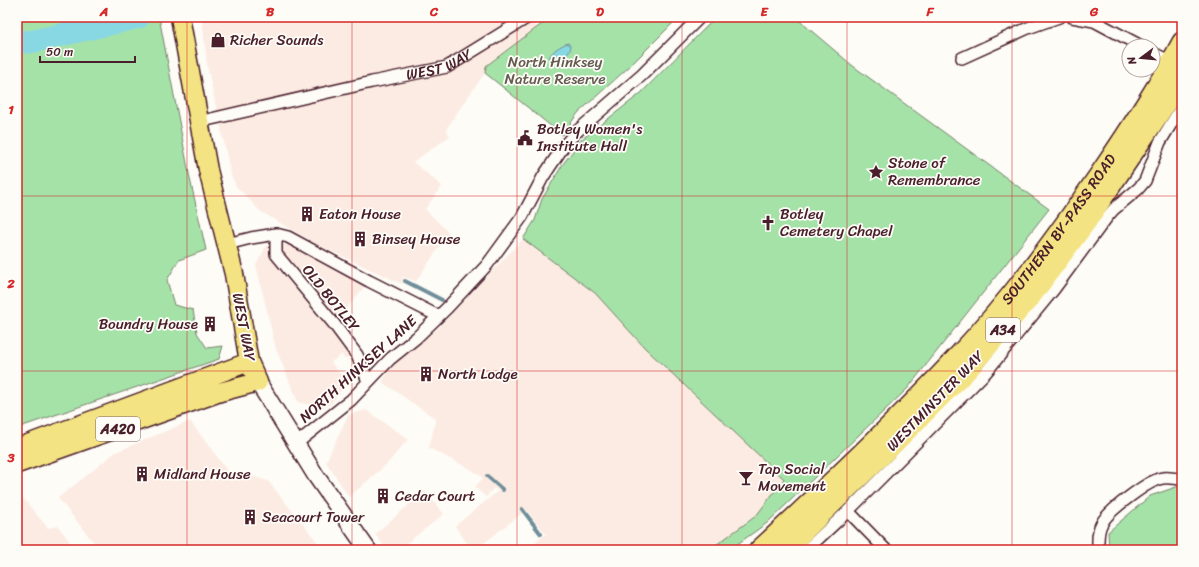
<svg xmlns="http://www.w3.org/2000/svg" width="1199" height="567" font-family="Sriracha,sans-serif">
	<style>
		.built { fill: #fcebe2 }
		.green { fill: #a5e2a8; stroke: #78806a }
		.water { fill: #88d8e4; stroke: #6f8e9a }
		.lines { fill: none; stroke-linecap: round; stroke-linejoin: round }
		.stream { stroke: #6f8e9a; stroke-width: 4 }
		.river { stroke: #88d8e4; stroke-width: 23 }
		.minor-casing { stroke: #4a1f2b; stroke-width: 14 }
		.secondary-casing { stroke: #4a1f2b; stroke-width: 19 }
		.primary-casing { stroke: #4a1f2b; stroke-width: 21 }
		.trunk-casing { stroke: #4a1f2b; stroke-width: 22 }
		.minor { stroke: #fdfcf7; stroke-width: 11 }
		.secondary { stroke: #fdfcf7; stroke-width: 16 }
		.primary { stroke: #f4e382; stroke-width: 18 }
		.trunk { stroke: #f4e382; stroke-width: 19 }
		.grid { fill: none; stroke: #d62828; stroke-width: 1; stroke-opacity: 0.55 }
		.labels { text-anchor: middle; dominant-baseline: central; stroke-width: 3.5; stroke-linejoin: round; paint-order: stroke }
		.shield { fill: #fdfcf7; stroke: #806168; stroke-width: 1 }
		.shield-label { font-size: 14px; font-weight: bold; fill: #4a1f2b }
		.poi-label { font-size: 15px; fill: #4a1f2b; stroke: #fdfcf7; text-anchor: start }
		.park-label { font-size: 15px; fill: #655a50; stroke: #fdfcf7 }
		.street-label { font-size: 15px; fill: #4a1f2b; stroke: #fdfcf7 }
		.neatline { fill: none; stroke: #d62828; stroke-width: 1.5 }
		.grid-label { font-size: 13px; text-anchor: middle; font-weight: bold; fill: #d62828 }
	</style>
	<rect width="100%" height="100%" fill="#fdfcf7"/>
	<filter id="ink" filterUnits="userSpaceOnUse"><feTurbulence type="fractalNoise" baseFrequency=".025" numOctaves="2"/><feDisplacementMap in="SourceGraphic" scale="8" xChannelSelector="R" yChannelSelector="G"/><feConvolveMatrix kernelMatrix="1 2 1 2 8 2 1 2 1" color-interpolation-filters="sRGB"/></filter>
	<g filter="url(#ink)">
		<!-- built -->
		<path class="built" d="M 202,17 L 529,17 L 537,27 L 486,66 L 485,73 L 465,101 L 446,129 L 450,136 L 413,162 L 442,186 L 425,209 L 449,233 L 416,281 L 403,277 L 402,284 L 316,244 L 260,211 L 236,186 L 231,175 L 207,65 Z
			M 523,239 L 595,293 L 645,348 L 784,479 L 757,516 L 709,550 L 526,550 L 546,534 L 526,510 L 475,550 L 472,550 L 455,526 L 498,491 L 494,488 L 486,497 L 475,487 L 483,478 L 474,471 L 429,448 L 436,419 L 382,382 L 394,363 L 438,328 Z
			M 267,245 L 291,245 L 366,285 L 339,318 L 339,335 L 355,354 L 344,359 L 342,354 L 331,362 L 340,374 L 349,380 L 330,405 L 321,408 L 298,402 L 276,349 L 256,265 Z
			M 366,410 L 408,439 L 387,464 L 349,497 L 326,462 L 348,415 Z
			M 190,421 L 233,478 L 251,476 L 268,481 L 319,544 L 321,550 L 100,550 L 58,498 L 116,452 Z
			M 17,491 L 48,528 L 58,526 L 76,550 L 17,550 Z
			M 425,491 L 444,514 L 398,550 L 387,550 L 375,534 Z"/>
		<!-- green -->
		<path class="green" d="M 17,17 L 159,17 L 190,179 L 206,250 L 179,260 L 167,280 L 174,305 L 193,310 L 197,333 L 207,348 L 223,346 L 219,359 L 17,428 Z
			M 551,17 L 669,17 L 675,21 L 630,66 L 578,113 L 562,135 L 485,73 L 486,66 Z
			M 716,17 L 795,17 L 853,66 L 1049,209 L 908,388 L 767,523 L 729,550 L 709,550 L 756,516 L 784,479 L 645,348 L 595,293 L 523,239 L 535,220 L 542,199 L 563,164 L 582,139 L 640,94 Z
			M 1179,486 L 1182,489 L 1182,550 L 1109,550 L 1108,532 L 1150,496 Z"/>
		<!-- water -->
		<path class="water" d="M 568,43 L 571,47 C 569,56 560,61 552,63 L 549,58 C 553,50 560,46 568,43 Z"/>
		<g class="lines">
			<!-- stream -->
			<path class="stream" d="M 405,281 L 442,300
				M 487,476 L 503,490
				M 522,509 L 541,534"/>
			<!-- river -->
			<path class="river" d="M 17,41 L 30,42 L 139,17"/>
			<!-- minor casing -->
			<g class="minor-casing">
				<g id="minor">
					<path d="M 1072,17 L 1094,21 L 1141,46"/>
					<path d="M 1153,53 L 1171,62"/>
					<path d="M 962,58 L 1028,28 L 1059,17"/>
					<path id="s1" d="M 198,122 L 372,82 L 447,67 L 528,17"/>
					<path d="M 276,234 L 276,254 L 334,324 L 357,355 L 368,381"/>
					<path d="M 227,244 L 251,238 L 276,234 L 288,237 L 369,281 L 438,316"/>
					<path d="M 297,443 L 351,400 L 390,359 L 416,338 L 447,308 L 487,265 L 522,217 L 543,177 L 563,147 L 575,133 L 642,75 L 700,17"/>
					<path d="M 848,511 L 886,550"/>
					<path d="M 806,550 L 848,511 L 986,372 L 1054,289 L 1107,217 L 1114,209 L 1138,189 L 1145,181 L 1160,142 L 1182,106"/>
					<path d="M 1098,550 C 1098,541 1097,531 1102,523 C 1108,511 1150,479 1163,478 C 1169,477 1176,479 1182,479"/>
				</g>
			</g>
			<!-- secondary casing -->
			<g class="secondary-casing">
				<path id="secondary" d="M 258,382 L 316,476 L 368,550"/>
			</g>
			<!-- primary casing -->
			<g class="primary-casing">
				<path id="primary" d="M 17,448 L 249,362
					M 17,464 L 220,392 L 258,382 L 249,362 L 234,274 L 208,170 L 180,17"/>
			</g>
			<!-- trunk casing -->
			<g class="trunk-casing">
				<g id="trunk">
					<path id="s2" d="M 759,550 C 826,488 893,425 955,359 C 1009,302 1055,239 1099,175 C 1129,131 1157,89 1182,42"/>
					<path d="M 785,550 L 900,438 L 968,370 L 1031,297 L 1088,220 L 1158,116 L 1182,77"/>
				</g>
			</g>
			<!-- minor -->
			<use href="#minor" class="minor"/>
			<!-- secondary -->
			<use href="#secondary" class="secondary"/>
			<!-- primary -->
			<use href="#primary" class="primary"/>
			<!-- trunk -->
			<use href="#trunk" class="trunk"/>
		</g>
	</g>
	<!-- grid -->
	<path class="grid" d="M 187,17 L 187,550M 352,17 L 352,550M 517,17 L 517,550M 682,17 L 682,550M 847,17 L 847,550M 1012,17 L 1012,550M 17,196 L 1182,196M 17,371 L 1182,371"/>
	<!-- icons -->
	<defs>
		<g id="shop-bare" transform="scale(1.2)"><path d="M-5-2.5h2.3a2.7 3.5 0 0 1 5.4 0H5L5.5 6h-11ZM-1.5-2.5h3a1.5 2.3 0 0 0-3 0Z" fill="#4a1f2b" stroke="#fdfcf7" stroke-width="2.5" paint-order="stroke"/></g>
		<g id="civic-bare" transform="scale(1.2)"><path d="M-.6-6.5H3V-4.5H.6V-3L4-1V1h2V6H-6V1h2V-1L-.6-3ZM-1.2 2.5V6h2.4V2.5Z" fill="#4a1f2b" stroke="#fdfcf7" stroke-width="2.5" paint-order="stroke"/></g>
		<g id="sight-bare" transform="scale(1.2)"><path d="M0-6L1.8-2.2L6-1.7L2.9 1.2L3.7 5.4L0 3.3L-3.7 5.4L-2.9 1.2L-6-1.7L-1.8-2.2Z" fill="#4a1f2b" stroke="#fdfcf7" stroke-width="2.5" paint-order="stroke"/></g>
		<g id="building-bare" transform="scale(1.2)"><path d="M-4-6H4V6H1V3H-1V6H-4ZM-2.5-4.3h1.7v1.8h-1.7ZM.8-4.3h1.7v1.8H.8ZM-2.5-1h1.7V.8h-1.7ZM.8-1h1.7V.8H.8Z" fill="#4a1f2b" stroke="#fdfcf7" stroke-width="2.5" paint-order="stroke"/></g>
		<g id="church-bare" transform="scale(1.2)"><path d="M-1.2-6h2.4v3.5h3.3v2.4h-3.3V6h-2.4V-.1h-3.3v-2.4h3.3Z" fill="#4a1f2b" stroke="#fdfcf7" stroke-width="2.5" paint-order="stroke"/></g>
		<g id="bar-bare" transform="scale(1.2)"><path d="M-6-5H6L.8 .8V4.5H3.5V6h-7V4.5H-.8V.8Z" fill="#4a1f2b" stroke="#fdfcf7" stroke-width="2.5" paint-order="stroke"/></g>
	</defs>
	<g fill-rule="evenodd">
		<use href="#shop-bare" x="218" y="40"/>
		<use href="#civic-bare" x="525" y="138"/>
		<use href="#sight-bare" x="876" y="172"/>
		<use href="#building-bare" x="307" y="214"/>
		<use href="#church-bare" x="768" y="223"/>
		<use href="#building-bare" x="360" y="239"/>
		<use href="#building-bare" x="210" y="324"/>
		<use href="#building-bare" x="426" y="374"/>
		<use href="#building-bare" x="142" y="474"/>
		<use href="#bar-bare" x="746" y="478"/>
		<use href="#building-bare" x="383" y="496"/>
		<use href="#building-bare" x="250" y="517"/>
	</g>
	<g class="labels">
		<!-- shield labels -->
		<g class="shield">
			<rect x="986" y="318" width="34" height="24" rx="3"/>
			<rect x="96" y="417" width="44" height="24" rx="3"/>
		</g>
		<g class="shield-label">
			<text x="1003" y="330">A34</text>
			<text x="118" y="429">A420</text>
		</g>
		<!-- poi labels -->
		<g class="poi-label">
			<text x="230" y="40">Richer Sounds</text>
			<text x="537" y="129">Botley Women's<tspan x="537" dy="17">Institute Hall</tspan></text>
			<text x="888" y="163">Stone of<tspan x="888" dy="17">Remembrance</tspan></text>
			<text x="319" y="214">Eaton House</text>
			<text x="780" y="214">Botley<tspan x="780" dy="17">Cemetery Chapel</tspan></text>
			<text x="372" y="239">Binsey House</text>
			<text x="198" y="324" text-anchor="end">Boundry House</text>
			<text x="438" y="374">North Lodge</text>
			<text x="758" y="469">Tap Social<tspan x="758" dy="17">Movement</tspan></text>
			<text x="154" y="474">Midland House</text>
			<text x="395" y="496">Cedar Court</text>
			<text x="262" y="517">Seacourt Tower</text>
		</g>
		<!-- park labels -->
		<g class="park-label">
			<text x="555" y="62">North Hinksey<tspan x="555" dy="17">Nature Reserve</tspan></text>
		</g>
		<!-- street labels -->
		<g class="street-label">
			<text stroke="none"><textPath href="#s1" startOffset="248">WEST WAY</textPath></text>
			<text stroke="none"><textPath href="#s2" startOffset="440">SOUTHERN BY-PASS ROAD</textPath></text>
			<text transform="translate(331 298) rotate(51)">OLD BOTLEY</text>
			<text transform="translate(244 327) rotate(79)">WEST WAY</text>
			<text transform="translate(358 369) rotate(-42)">NORTH HINKSEY LANE</text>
			<text transform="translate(935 401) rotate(-46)">WESTMINSTER WAY</text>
		</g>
	</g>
	<!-- margin -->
	<rect width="1199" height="567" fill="none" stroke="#fdfcf7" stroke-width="44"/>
	<!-- north arrow -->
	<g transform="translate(1141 58) rotate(254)"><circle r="19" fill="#fdfcf7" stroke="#b5a4a5"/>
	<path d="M0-3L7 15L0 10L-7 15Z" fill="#4a1f2b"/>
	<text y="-6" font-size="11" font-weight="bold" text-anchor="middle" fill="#4a1f2b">N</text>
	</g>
	<!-- scale -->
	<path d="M40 56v6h95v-6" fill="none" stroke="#4a1f2b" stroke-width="2"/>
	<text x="46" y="56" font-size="12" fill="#4a1f2b" stroke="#fdfcf7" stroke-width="3" paint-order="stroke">50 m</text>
	<rect x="22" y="22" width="1155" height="523" class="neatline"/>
	<g class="grid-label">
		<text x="104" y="16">A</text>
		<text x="270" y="16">B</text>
		<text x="434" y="16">C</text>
		<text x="600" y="16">D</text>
		<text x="764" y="16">E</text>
		<text x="930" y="16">F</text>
		<text x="1094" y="16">G</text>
		<text x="11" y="114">1</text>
		<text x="11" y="288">2</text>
		<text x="11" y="462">3</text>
	</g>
</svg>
